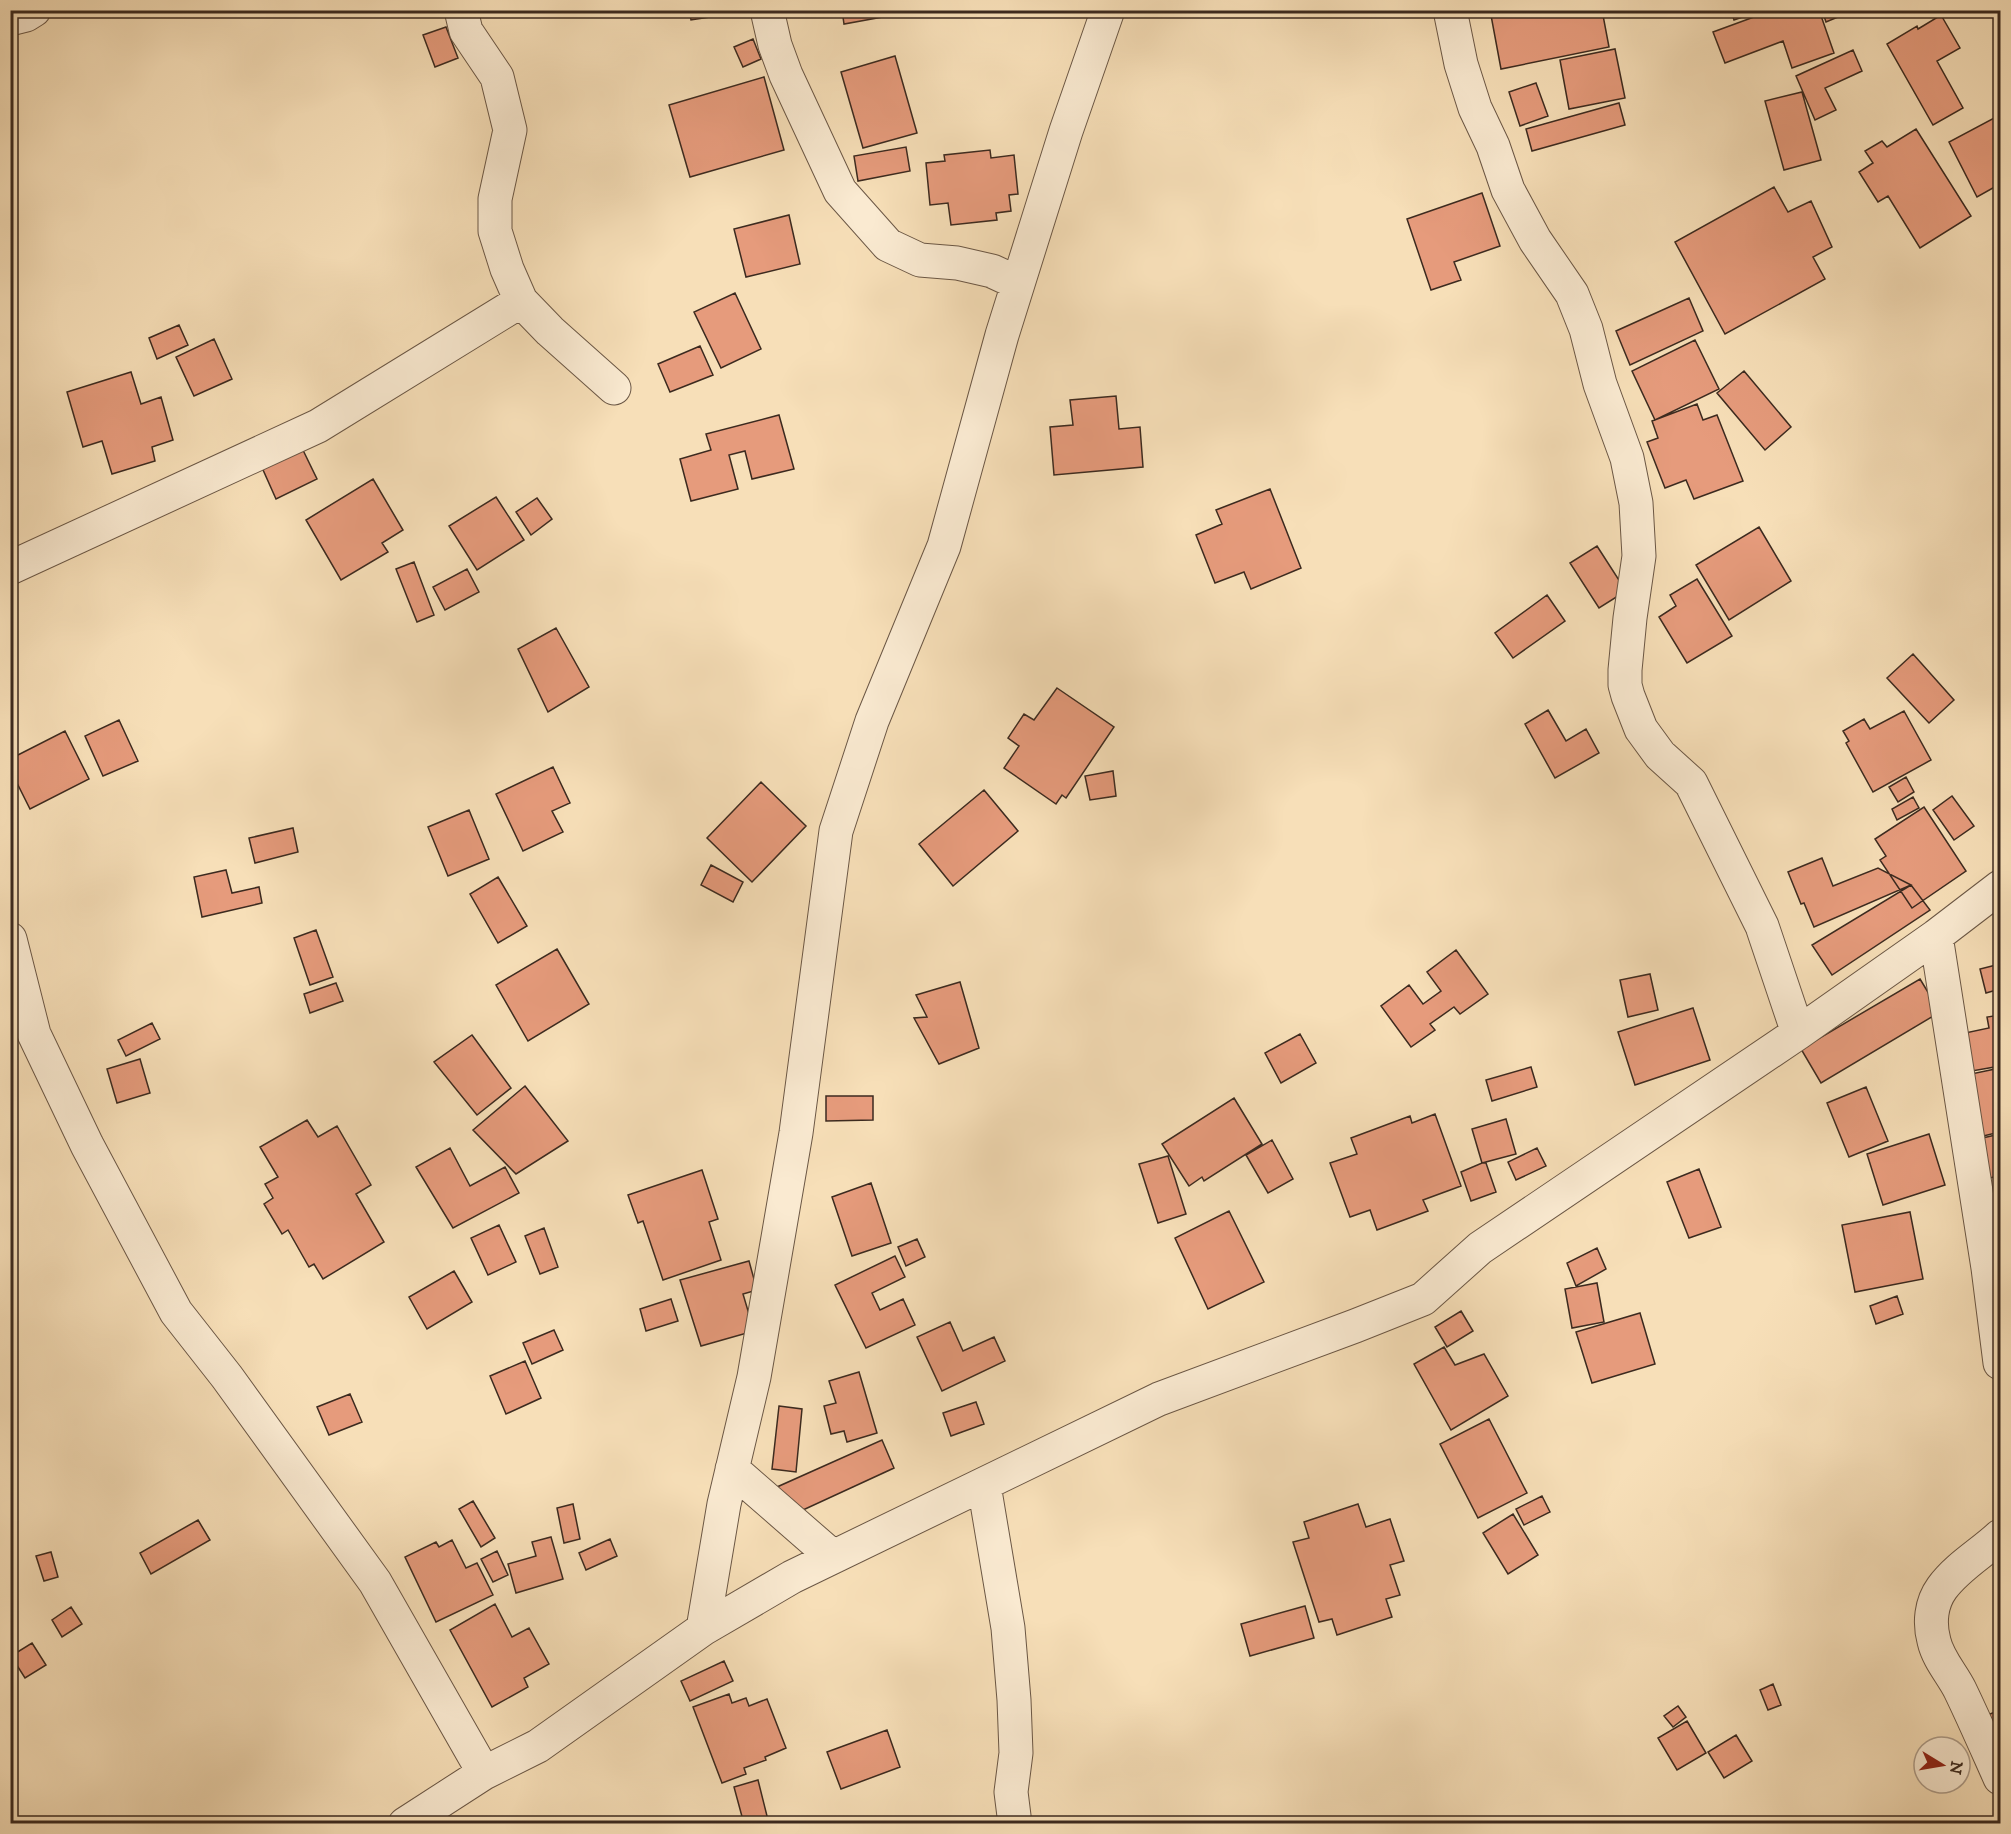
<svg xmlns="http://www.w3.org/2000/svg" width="2011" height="1834" font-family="'IM FELL DW Pica',serif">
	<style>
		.building { fill: #e69b7c; stroke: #3c2a1f; stroke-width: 1.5 }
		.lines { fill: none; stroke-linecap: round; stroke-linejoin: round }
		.minor-casing { stroke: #6b5745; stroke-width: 35 }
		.minor { stroke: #faead1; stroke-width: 33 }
	</style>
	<rect width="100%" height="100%" fill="#f7dfb8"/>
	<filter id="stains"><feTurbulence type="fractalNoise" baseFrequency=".00333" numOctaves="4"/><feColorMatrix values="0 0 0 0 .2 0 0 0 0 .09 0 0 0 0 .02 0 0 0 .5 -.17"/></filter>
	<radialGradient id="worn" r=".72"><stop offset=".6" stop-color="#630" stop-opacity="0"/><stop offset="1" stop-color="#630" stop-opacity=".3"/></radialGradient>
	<!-- building -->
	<path class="building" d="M 689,10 L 736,10 L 737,13 L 691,20 Z
		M 842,10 L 904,10 L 905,13 L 844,24 Z
		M 1490,10 L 1602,10 L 1609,47 L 1501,69 Z
		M 1731,10 L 1762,10 L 1734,20 Z
		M 1773,10 L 1819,10 L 1834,53 L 1792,68 L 1783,41 L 1725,63 L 1713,32 Z
		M 1822,10 L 1843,10 L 1845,14 L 1826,22 Z
		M 1941,15 L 1960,48 L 1937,61 L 1963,108 L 1933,125 L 1887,44 L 1917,26 L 1918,29 Z
		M 446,27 L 458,58 L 435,67 L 423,35 Z
		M 753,39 L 761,59 L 743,67 L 734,47 Z
		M 1615,49 L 1625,98 L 1569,109 L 1560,60 Z
		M 1853,50 L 1862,71 L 1825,88 L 1836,110 L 1815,120 L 1796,76 Z
		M 895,56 L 917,133 L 863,148 L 841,72 Z
		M 764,77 L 784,150 L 690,177 L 669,105 Z
		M 1536,83 L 1548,116 L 1520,126 L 1509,92 Z
		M 1802,92 L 1821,160 L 1784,170 L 1765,101 Z
		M 1619,103 L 1625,125 L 1532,151 L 1526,129 Z
		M 1996,117 L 2000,127 L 2000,184 L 1977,197 L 1949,142 Z
		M 1916,129 L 1971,216 L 1920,248 L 1888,196 L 1878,202 L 1859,172 L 1873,163 L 1865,151 L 1882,141 L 1887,147 Z
		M 906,147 L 910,171 L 858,181 L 854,156 Z
		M 990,150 L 991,158 L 1014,155 L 1018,194 L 1009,195 L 1011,211 L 996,213 L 997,220 L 951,225 L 948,203 L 930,205 L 926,163 L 945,161 L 944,155 Z
		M 1774,187 L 1788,212 L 1811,201 L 1832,247 L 1813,257 L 1825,279 L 1725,334 L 1675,242 Z
		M 1482,193 L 1500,246 L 1454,262 L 1461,280 L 1431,290 L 1407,219 Z
		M 789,215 L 800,264 L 746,277 L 734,229 Z
		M 735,293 L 761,349 L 721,368 L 694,312 Z
		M 1689,298 L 1703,331 L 1630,365 L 1616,331 Z
		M 179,325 L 188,345 L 157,359 L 149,338 Z
		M 214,339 L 232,379 L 194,396 L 176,357 Z
		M 1695,340 L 1719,389 L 1655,420 L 1632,371 Z
		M 700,346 L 713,375 L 670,392 L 658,364 Z
		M 1744,371 L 1791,427 L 1765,450 L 1717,393 Z
		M 131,372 L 141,404 L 161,397 L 173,440 L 152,447 L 155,461 L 112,474 L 102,441 L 83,447 L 67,392 Z
		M 1116,396 L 1119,429 L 1140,427 L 1143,467 L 1054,475 L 1050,427 L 1073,425 L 1070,400 Z
		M 1697,404 L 1703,420 L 1717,415 L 1743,481 L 1694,499 L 1686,480 L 1665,488 L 1647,442 L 1658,438 L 1652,421 Z
		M 779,415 L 794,469 L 752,479 L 745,451 L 729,455 L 738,489 L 691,501 L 680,459 L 711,450 L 706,434 Z
		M 300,444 L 317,479 L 276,499 L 260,463 Z
		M 373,479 L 403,530 L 382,543 L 388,552 L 341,580 L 306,520 Z
		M 1270,489 L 1301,568 L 1251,589 L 1244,572 L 1215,583 L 1196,535 L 1222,524 L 1216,510 Z
		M 496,497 L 524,540 L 477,570 L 449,526 Z
		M 537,498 L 552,519 L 531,535 L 516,512 Z
		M 1759,527 L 1791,581 L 1729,620 L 1696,565 Z
		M 1597,546 L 1626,591 L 1599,608 L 1570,563 Z
		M 414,562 L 434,615 L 417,622 L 396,569 Z
		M 467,569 L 479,592 L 445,610 L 433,587 Z
		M 1697,579 L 1732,636 L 1687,663 L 1659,617 L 1676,606 L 1670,595 Z
		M 1547,595 L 1565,621 L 1513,658 L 1495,633 Z
		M 556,628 L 589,687 L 548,712 L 518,649 Z
		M 1913,654 L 1954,700 L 1929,723 L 1887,678 Z
		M 1057,688 L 1114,727 L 1066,798 L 1062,795 L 1056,804 L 1004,768 L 1019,746 L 1008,738 L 1024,714 L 1034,720 Z
		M 1548,710 L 1566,741 L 1586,729 L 1599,753 L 1555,778 L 1525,724 Z
		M 1904,711 L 1931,760 L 1873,792 L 1846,743 L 1849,741 L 1843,731 L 1864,719 L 1870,729 Z
		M 119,720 L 138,761 L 103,776 L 85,736 Z
		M 65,731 L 89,779 L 30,809 L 10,769 L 10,759 Z
		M 553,767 L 570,803 L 552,811 L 563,832 L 523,851 L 496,794 Z
		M 1113,771 L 1116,796 L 1090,800 L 1085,776 Z
		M 1906,777 L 1914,792 L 1898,802 L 1889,787 Z
		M 761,782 L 806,826 L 752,882 L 707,838 Z
		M 984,790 L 1018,831 L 953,886 L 919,844 Z
		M 1952,796 L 1974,826 L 1954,840 L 1933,810 Z
		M 1913,797 L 1919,808 L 1897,820 L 1892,809 Z
		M 1924,807 L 1966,871 L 1912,908 L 1880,860 L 1886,856 L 1875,839 Z
		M 469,810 L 489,859 L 448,876 L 428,827 Z
		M 293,828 L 298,852 L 255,863 L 249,838 Z
		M 1822,858 L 1833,886 L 1878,868 L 1911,885 L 1814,927 L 1804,903 L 1801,904 L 1788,872 Z
		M 711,865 L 743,882 L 733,902 L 701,885 Z
		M 226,870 L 232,893 L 259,887 L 262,903 L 202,917 L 194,877 Z
		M 498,877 L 527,926 L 498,943 L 470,894 Z
		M 1911,885 L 1930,910 L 1832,975 L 1812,945 Z
		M 316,930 L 333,977 L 310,985 L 294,938 Z
		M 557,949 L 589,1004 L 528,1041 L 496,985 Z
		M 1456,950 L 1488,994 L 1460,1014 L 1454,1007 L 1430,1024 L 1435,1030 L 1411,1047 L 1381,1006 L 1409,985 L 1423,1004 L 1441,991 L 1427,972 Z
		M 2000,964 L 2000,989 L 1986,993 L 1980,969 Z
		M 1650,974 L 1658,1010 L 1628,1017 L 1620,980 Z
		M 1920,979 L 1940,1012 L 1821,1083 L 1801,1049 Z
		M 960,982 L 979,1048 L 939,1064 L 914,1018 L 927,1017 L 916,995 Z
		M 336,983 L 343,1001 L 310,1013 L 304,994 Z
		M 1693,1008 L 1710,1060 L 1635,1085 L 1618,1032 Z
		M 2000,1015 L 2000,1066 L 1972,1071 L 1965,1033 L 1989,1028 L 1987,1017 Z
		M 152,1023 L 160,1039 L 126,1056 L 118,1040 Z
		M 1300,1034 L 1316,1063 L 1281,1083 L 1265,1053 Z
		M 472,1035 L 511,1088 L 477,1115 L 434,1062 Z
		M 140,1059 L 150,1093 L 117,1103 L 107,1069 Z
		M 1531,1067 L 1537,1087 L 1492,1101 L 1486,1080 Z
		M 2000,1068 L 2000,1132 L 1975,1138 L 1971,1074 Z
		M 525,1086 L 568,1141 L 516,1174 L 473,1130 Z
		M 1866,1087 L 1888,1141 L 1849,1157 L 1827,1103 Z
		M 826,1096 L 873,1096 L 873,1120 L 826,1121 Z
		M 1234,1098 L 1262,1144 L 1204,1181 L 1202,1177 L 1189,1186 L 1162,1144 Z
		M 1435,1114 L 1461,1186 L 1423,1200 L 1428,1211 L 1377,1230 L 1370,1210 L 1350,1217 L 1330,1163 L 1357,1154 L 1351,1138 L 1410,1116 L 1412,1123 Z
		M 1506,1119 L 1516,1154 L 1482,1163 L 1472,1129 Z
		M 307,1120 L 318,1137 L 337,1126 L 371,1185 L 356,1194 L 384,1242 L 323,1279 L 314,1264 L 309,1267 L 288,1230 L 282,1234 L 264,1204 L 273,1198 L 265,1184 L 278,1177 L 260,1147 Z
		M 1929,1134 L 1945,1185 L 1883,1205 L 1867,1154 Z
		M 2000,1134 L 2000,1175 L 1987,1179 L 1978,1139 Z
		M 1272,1140 L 1293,1179 L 1268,1193 L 1246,1155 Z
		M 450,1148 L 470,1186 L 505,1167 L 519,1193 L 453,1228 L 416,1167 Z
		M 1537,1148 L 1546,1166 L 1516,1180 L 1508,1162 Z
		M 1168,1156 L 1186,1214 L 1158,1223 L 1139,1164 Z
		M 1482,1163 L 1486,1163 L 1496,1192 L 1471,1201 L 1461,1172 Z
		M 1699,1169 L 1721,1227 L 1689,1238 L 1667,1182 Z
		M 702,1170 L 718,1219 L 709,1222 L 721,1260 L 663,1280 L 643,1221 L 638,1223 L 628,1195 Z
		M 871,1183 L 891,1243 L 852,1256 L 832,1197 Z
		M 2000,1188 L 2000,1253 L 1985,1215 L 1997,1213 L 1993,1189 Z
		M 1229,1211 L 1264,1282 L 1208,1309 L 1175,1238 Z
		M 1910,1212 L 1923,1279 L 1855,1292 L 1842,1225 Z
		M 499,1225 L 516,1262 L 488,1275 L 471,1238 Z
		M 544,1228 L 558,1267 L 540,1274 L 525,1236 Z
		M 917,1239 L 925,1257 L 906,1266 L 898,1247 Z
		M 1597,1248 L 1606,1269 L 1576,1286 L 1567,1263 Z
		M 895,1256 L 905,1277 L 872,1293 L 880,1310 L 903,1299 L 915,1325 L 866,1348 L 835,1285 Z
		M 749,1261 L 757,1290 L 743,1294 L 754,1331 L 701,1346 L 680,1280 Z
		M 454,1271 L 472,1302 L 427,1329 L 409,1297 Z
		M 1597,1283 L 1604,1322 L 1572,1328 L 1565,1289 Z
		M 1897,1296 L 1903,1314 L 1876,1324 L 1870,1306 Z
		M 671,1299 L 678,1321 L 646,1331 L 640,1309 Z
		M 1461,1311 L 1473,1331 L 1447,1347 L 1435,1327 Z
		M 1640,1313 L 1655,1364 L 1592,1383 L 1576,1332 Z
		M 950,1322 L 963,1351 L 994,1337 L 1005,1361 L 942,1391 L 917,1337 Z
		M 554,1330 L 563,1350 L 532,1364 L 523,1343 Z
		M 1444,1347 L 1455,1365 L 1484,1354 L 1508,1396 L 1451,1430 L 1414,1364 Z
		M 525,1361 L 541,1398 L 506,1414 L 490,1376 Z
		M 859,1372 L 877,1433 L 847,1442 L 844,1431 L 831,1434 L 824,1406 L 836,1403 L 829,1381 Z
		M 350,1394 L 362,1422 L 329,1435 L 317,1407 Z
		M 976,1402 L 984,1424 L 951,1436 L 943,1413 Z
		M 779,1406 L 802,1409 L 796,1472 L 772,1469 Z
		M 1489,1419 L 1527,1493 L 1478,1518 L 1440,1444 Z
		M 882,1440 L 894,1468 L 790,1516 L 777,1487 Z
		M 1542,1496 L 1550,1512 L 1524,1525 L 1516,1509 Z
		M 473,1501 L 495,1538 L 481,1547 L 459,1509 Z
		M 573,1504 L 580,1539 L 564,1543 L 557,1508 Z
		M 1358,1504 L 1366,1527 L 1390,1519 L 1404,1561 L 1390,1565 L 1400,1595 L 1386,1599 L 1392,1617 L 1337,1635 L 1332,1619 L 1319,1622 L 1293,1542 L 1309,1538 L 1304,1522 Z
		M 1513,1514 L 1538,1555 L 1508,1574 L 1483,1533 Z
		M 198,1520 L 210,1540 L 151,1574 L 140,1553 Z
		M 551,1537 L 563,1579 L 516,1593 L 508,1564 L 536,1556 L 532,1542 Z
		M 610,1539 L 617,1556 L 586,1570 L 579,1553 Z
		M 452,1540 L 466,1568 L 477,1563 L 493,1595 L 436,1622 L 405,1557 L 436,1542 L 439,1547 Z
		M 497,1551 L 508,1575 L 493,1582 L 481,1559 Z
		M 51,1552 L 58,1577 L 44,1581 L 36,1556 Z
		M 495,1604 L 512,1637 L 529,1628 L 549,1664 L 524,1678 L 528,1687 L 492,1707 L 450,1630 Z
		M 1305,1606 L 1314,1638 L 1250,1656 L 1241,1624 Z
		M 71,1607 L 82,1624 L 62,1637 L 52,1620 Z
		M 32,1643 L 46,1665 L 25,1678 L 11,1656 Z
		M 724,1661 L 733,1681 L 690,1701 L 681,1681 Z
		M 1773,1684 L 1781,1705 L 1768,1710 L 1760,1690 Z
		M 729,1694 L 732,1703 L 746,1698 L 749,1706 L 767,1699 L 786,1748 L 765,1757 L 766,1760 L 744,1768 L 746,1774 L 722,1783 L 693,1707 Z
		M 1678,1706 L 1686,1717 L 1673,1727 L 1664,1716 Z
		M 2000,1710 L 2000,1753 L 1985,1716 Z
		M 1687,1721 L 1706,1753 L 1677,1770 L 1658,1738 Z
		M 887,1730 L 900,1767 L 841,1789 L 827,1752 Z
		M 1736,1735 L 1752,1761 L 1724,1778 L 1708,1752 Z
		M 758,1780 L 769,1824 L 744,1824 L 734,1787 Z"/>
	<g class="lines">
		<!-- minor casing -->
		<g class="minor-casing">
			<path id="minor" d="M 461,10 L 466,31 L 497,77 L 510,130 L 495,199 L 495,231 L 507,269 L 521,301 L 550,331 L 614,388
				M 767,10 L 775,45 L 786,75 L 840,191 L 888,245 L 920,260 L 957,263 L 992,271 L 1018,283
				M 1450,10 L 1461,64 L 1475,108 L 1493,146 L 1508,190 L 1535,240 L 1572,294 L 1586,329 L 1600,384 L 1627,458 L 1636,503 L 1639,556 L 1630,618 L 1625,670 L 1625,685 L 1628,696 L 1641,729 L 1660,755 L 1691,783 L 1762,926 L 1798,1033
				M 10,19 L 26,15 L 34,10
				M 10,568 L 318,426 L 521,301
				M 1936,936 L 1988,1268 L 2000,1363
				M 10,939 L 34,1034 L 87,1145 L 176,1312 L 227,1377 L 375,1582 L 484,1773
				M 732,1469 L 833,1557
				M 984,1485 L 1008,1628 L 1014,1700 L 1016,1753 L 1011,1792 L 1015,1824
				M 2000,1536 C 1982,1553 1957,1567 1942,1588 C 1931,1603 1929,1623 1934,1641 C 1938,1659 1952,1674 1960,1690 C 1974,1719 1987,1749 2000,1778
				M 703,1629 L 724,1504 L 754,1377 L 796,1133 L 836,831 L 872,721 L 944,546 L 1002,335 L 1066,131 L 1108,10
				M 405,1824 L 484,1773 L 538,1746 L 703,1629 L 792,1577 L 1159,1399 L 1355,1326 L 1423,1299 L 1480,1248 L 1798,1033 L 1936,936 L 2000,887"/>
		</g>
		<!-- minor -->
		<use href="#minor" class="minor"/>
	</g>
	<!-- margin -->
	<rect width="2011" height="1834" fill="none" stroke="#f7dfb8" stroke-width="36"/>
	<rect x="12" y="12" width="1987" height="1810" fill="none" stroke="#3c2a1f" stroke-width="3"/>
	<rect x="18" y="18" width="1975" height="1798" fill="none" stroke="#3c2a1f" stroke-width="1.5"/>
	<!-- north arrow -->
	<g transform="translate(1942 1765) rotate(101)"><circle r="28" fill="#faead1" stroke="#ae9d8a" stroke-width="1.5"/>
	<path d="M0-4.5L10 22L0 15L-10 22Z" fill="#8f2418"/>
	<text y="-9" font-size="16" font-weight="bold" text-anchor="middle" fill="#3c2a1f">N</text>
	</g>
	<rect width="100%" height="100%" filter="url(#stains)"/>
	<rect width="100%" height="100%" fill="url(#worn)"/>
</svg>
